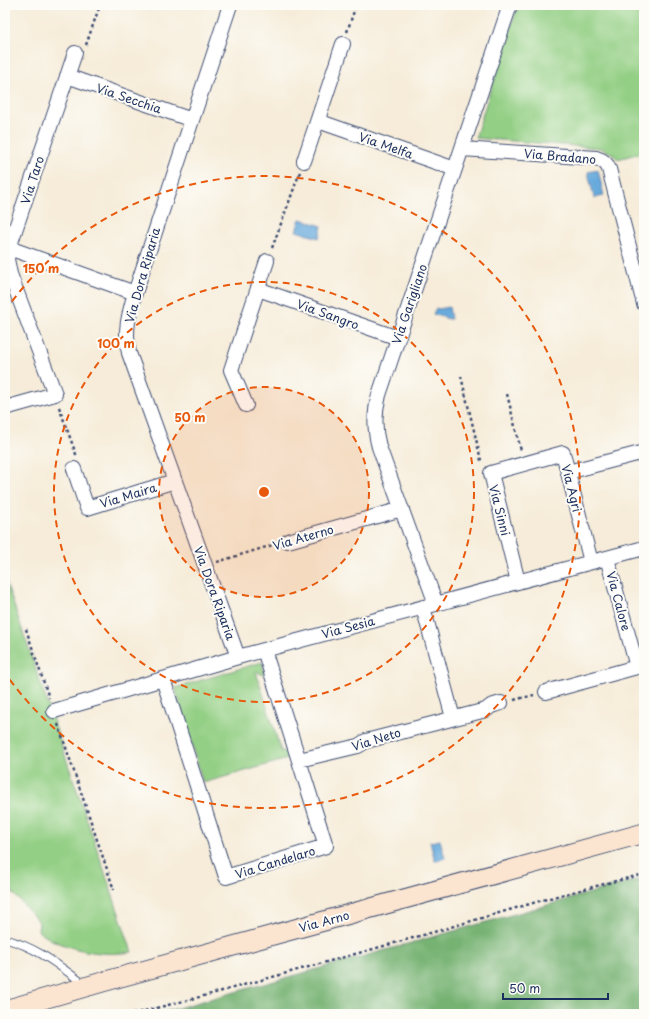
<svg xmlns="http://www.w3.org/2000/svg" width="649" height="1019" font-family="'Playpen Sans',sans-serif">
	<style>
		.green { fill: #93cf84; stroke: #577f71 }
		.forest { fill: #76b272; stroke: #487068 }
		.water { fill: #67aadc; stroke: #416c9d }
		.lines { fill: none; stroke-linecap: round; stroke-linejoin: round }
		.lane-casing { stroke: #3c4b70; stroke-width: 9 }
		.street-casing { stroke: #3c4b70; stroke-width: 16 }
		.secondary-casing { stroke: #3c4b70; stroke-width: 21 }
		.path { stroke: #3c4b70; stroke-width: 2.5; stroke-dasharray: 3 3; stroke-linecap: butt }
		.lane { stroke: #fff; stroke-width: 7 }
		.street { stroke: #fff; stroke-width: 14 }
		.secondary { stroke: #fce5d0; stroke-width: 19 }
		.ring { fill: none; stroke: #e8590c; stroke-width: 2; stroke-dasharray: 7 5 }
		.labels { text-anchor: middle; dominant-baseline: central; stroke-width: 4; stroke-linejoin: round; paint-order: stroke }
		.street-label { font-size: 12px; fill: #1b2f5e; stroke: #fdfcf7 }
		.centre { fill: #e8590c; stroke: #fdfcf7; stroke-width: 2 }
		.ring-label { font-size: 12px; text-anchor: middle; font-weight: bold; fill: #e8590c; stroke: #fdfcf7; stroke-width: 4; stroke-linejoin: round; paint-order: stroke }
	</style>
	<rect width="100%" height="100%" fill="#fdfcf7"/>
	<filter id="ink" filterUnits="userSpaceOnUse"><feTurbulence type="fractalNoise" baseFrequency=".025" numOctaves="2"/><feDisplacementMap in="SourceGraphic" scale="8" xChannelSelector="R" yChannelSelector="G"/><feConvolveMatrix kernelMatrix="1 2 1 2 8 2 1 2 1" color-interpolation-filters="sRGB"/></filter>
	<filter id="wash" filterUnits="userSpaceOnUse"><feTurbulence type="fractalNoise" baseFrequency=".012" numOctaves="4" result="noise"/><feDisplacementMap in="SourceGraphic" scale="16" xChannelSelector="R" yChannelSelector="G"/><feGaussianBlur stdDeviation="0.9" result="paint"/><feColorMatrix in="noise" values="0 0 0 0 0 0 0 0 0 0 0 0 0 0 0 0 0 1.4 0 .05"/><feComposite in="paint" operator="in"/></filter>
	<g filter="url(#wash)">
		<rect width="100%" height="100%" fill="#f6ecd9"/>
		<!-- green -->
		<path class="green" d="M 518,5 L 644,5 L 644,152 L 618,159 L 611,153 L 600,148 L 475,138 Z
			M 5,579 L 132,952 C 108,956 79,952 57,942 C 50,940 44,935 38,931 L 39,922 L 5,884 Z
			M 262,662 L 265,675 L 256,672 L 281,751 L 289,752 L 291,758 L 203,783 L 175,688 Z"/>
		<!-- forest -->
		<path class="forest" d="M 644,878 L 644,1014 L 156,1014 Z"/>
		<!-- water -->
		<path class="water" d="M 598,170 L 604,196 L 594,198 L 588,172 Z
			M 300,219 L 322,226 L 319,238 L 296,231 Z
			M 449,307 L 451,319 L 449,319 L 433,314 L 436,308 L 439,309 Z
			M 440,840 L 445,858 L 435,861 L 430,842 Z"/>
	</g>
	<g filter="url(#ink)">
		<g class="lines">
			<!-- lane casing -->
			<g class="lane-casing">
				<path id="lane" d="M 5,939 C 37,947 58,965 84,984"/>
			</g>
			<!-- street casing -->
			<g class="street-casing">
				<path id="street" d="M 230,5 L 192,120 L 135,293 C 129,314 124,331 129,353 L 238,657
					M 67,76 L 192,120
					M 318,121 L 455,169
					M 462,149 L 596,158 C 603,160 607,163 609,169 L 644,304
					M 304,161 L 343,44
					M 9,248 L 135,293
					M 258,289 L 398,338
					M 246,405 L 231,370 L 267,261
					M 5,408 L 55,394 L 10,274 L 7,259 L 9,248 L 75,53
					M 74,469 L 87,508 L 175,481
					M 568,472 L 644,452
					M 288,541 L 402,509
					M 607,558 L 637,667
					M 518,582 L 491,473 L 563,453 L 591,562
					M 436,604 L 379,447 C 374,429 374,413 379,395 L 510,5
					M 423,607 L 453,718
					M 163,679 L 226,877 L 326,846 L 264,650
					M 546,692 L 644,665
					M 54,711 L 238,657 L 644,548
					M 299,760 L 358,746 L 366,741 L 486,710 L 491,706 L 501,703"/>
			</g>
			<!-- secondary casing -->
			<g class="secondary-casing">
				<path id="secondary" d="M 5,1010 L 106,981 L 644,833"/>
			</g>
			<!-- path -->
			<path class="path" d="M 347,32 L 356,5
				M 86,45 L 100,5
				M 272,248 L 300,172
				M 461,376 L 481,460 L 483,462
				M 507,394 L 521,451
				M 59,407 L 77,457
				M 217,562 L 276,544
				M 26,629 L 49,698
				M 514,700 L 534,695
				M 58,724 L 114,890
				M 133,1014 L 215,993 L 427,934 L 557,896 L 644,874"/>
			<!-- lane -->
			<use href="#lane" class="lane"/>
			<!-- street -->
			<use href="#street" class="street"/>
			<!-- secondary -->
			<use href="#secondary" class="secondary"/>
		</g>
	</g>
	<!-- distance rings -->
	<circle cx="264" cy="492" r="105" fill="#e8590c" fill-opacity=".12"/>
	<g class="ring">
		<circle cx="264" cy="492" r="105"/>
		<circle cx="264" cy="492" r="210"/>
		<path d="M5 311A316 316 0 1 1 5 673"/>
	</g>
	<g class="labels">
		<!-- street labels -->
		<g class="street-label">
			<text transform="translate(129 98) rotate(19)">Via Secchia</text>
			<text transform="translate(386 145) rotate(19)">Via Melfa</text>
			<text transform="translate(560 156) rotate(5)">Via Bradano</text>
			<text transform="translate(32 180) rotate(-72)">Via Taro</text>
			<text transform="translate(142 275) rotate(-74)">Via Dora Riparia</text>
			<text transform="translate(409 304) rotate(-71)">Via Garigliano</text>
			<text transform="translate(328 314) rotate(20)">Via Sangro</text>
			<text transform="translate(572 488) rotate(76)">Via Agri</text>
			<text transform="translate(128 495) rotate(-17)">Via Maira</text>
			<text transform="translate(500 510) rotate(76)">Via Sinni</text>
			<text transform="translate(303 537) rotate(-16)">Via Aterno</text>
			<text transform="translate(215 593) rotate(70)">Via Dora Riparia</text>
			<text transform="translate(619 601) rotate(75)">Via Calore</text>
			<text transform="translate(348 627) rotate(-15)">Via Sesia</text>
			<text transform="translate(376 739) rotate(-17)">Via Neto</text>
			<text transform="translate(275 862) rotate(-17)">Via Candelaro</text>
			<text transform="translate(324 921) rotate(-15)">Via Arno</text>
		</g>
	</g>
	<circle cx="264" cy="492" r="6" class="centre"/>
	<g class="ring-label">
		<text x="41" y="273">150 m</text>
		<text x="116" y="348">100 m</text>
		<text x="190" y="422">50 m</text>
	</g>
	<!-- margin -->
	<rect width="649" height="1019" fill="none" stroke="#fdfcf7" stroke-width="20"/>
	<!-- scale -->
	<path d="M503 993v6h105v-6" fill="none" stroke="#1b2f5e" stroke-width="2"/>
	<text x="509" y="993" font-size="12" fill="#1b2f5e" stroke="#fdfcf7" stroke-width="3" paint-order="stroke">50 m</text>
</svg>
